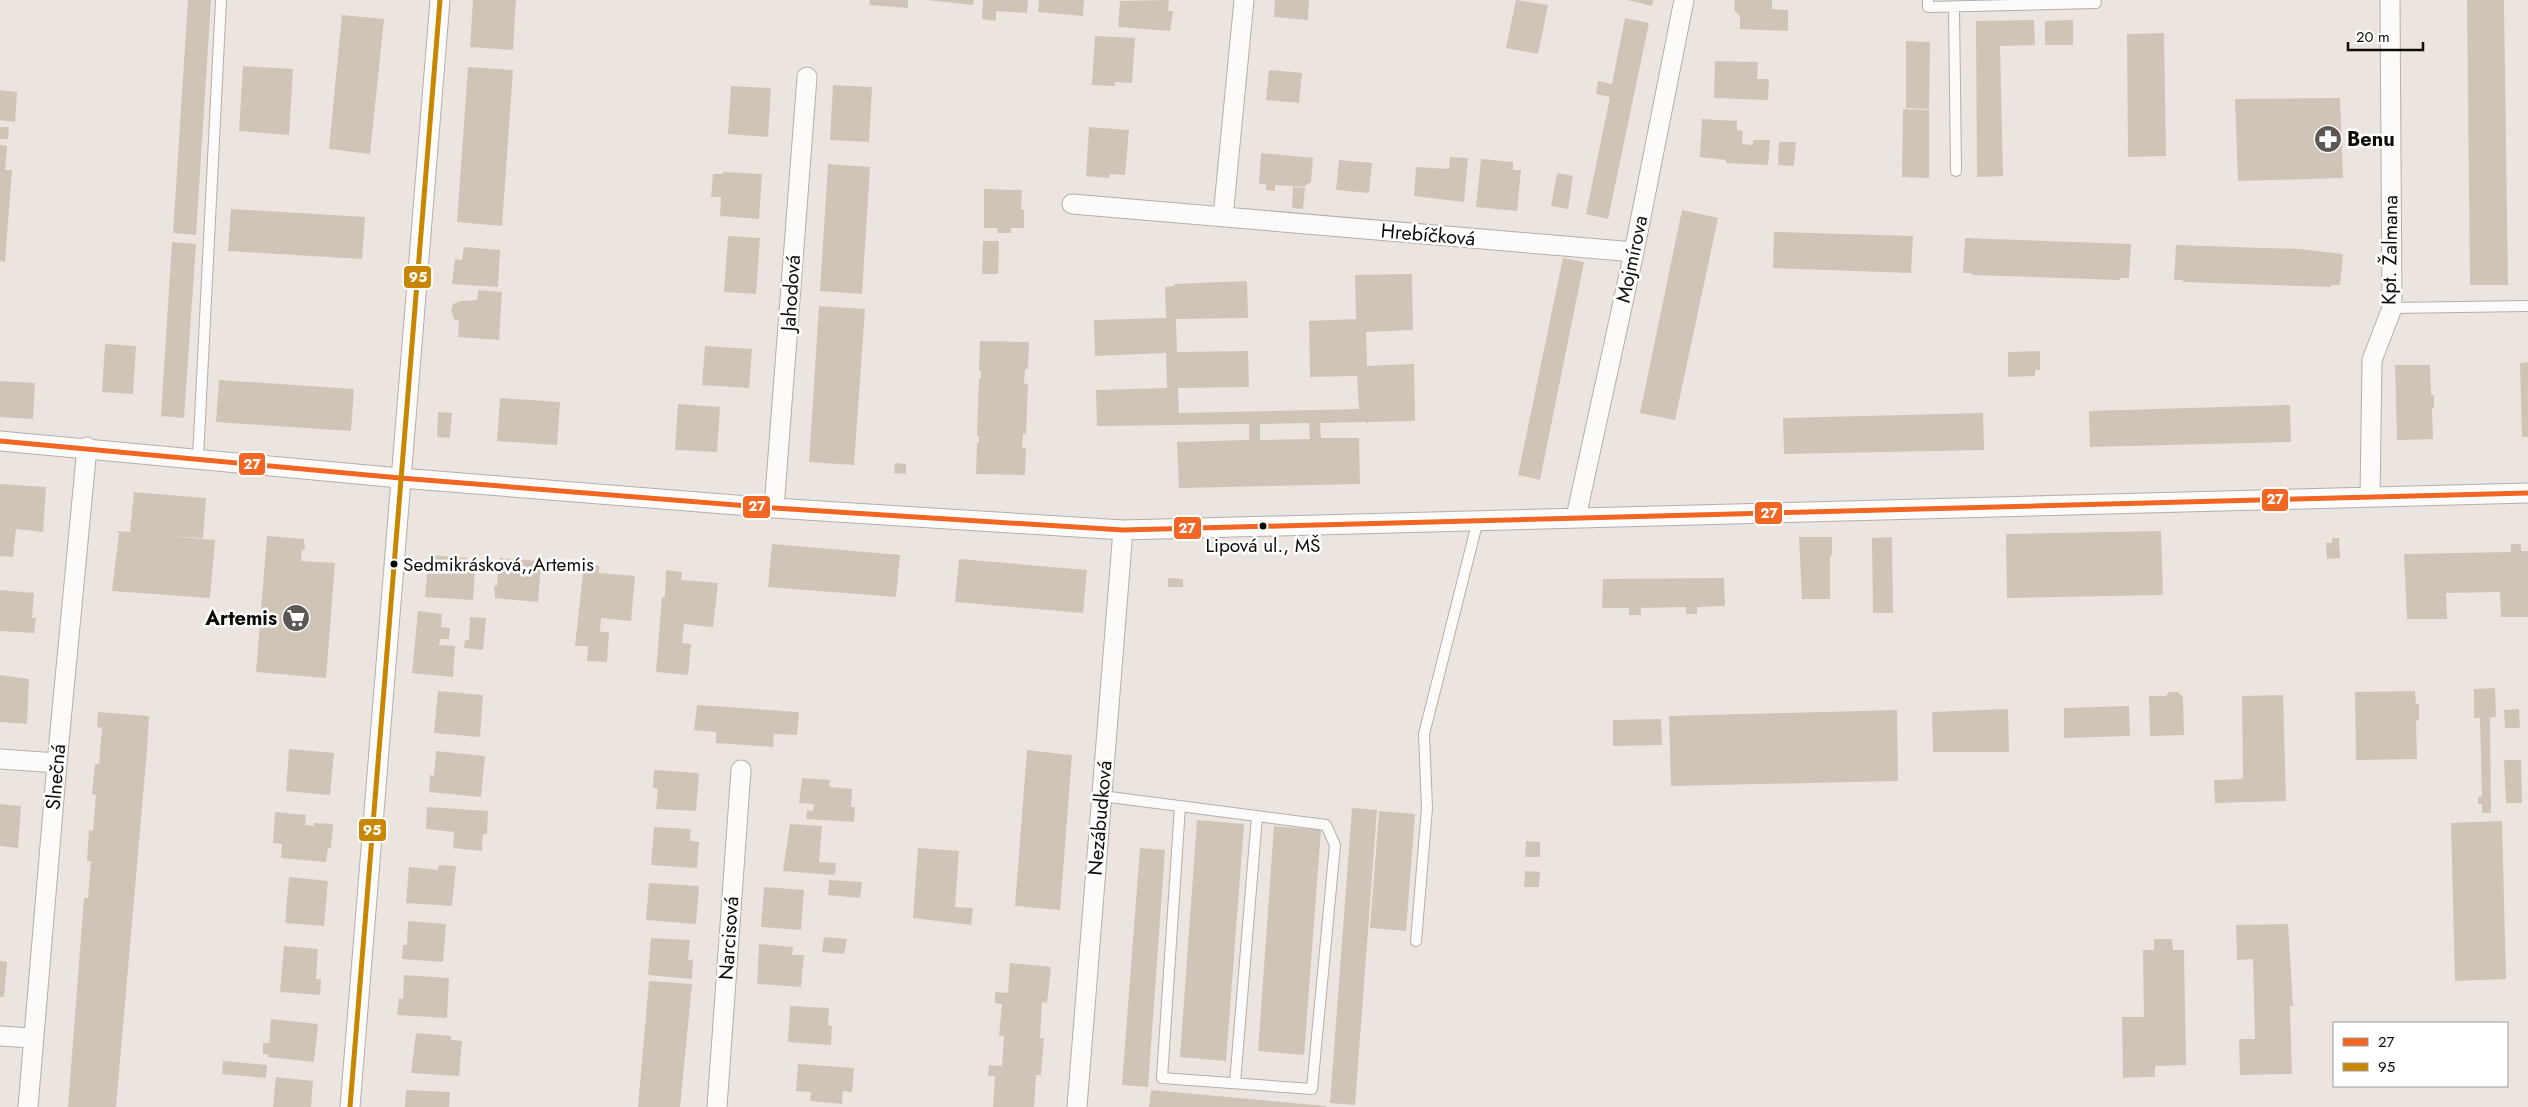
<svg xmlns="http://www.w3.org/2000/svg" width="2528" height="1107" font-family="Jost,sans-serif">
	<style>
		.building { fill: #d0c4b9; fill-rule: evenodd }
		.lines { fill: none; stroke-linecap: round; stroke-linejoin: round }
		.service-casing { stroke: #b4aea9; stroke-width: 12 }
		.minor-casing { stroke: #b4aea9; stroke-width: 21 }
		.service { stroke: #fcfbfa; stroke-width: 10 }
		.minor { stroke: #fcfbfa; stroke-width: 19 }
		.bus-1-casing { stroke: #fff; stroke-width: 9 }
		.bus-2-casing { stroke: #fff; stroke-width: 9 }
		.bus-1 { stroke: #f26522; stroke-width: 5 }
		.bus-2 { stroke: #c98701; stroke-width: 5 }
		.bus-dot { fill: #0f0b07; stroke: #fff; stroke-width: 2 }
		.labels { text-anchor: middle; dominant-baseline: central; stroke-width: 5; stroke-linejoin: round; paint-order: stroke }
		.bus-label { font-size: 19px; fill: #0f0b07; stroke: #fff }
		.poi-label { font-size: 20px; font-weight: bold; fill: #0f0b07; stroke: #fff; text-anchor: start }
		.street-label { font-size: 20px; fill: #0f0b07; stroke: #fff }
		.line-badge { stroke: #fff; stroke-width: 2 }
		.badge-label { font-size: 14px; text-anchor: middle; font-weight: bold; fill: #fff }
	</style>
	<rect width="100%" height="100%" fill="#ece5df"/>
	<!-- building -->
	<path class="building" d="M 188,0 L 211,0 L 196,235 L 173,233 Z
		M 473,0 L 516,0 L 513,50 L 470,47 Z
		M 870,0 L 908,0 L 908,8 L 869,5 Z
		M 927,0 L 974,0 L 973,5 Z
		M 983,0 L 1028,0 L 1027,13 L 996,11 L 996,21 L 982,19 Z
		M 1039,0 L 1084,0 L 1083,16 L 1038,12 Z
		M 1169,0 L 1168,11 L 1173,11 L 1170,31 L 1118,27 L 1120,1 Z
		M 1275,0 L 1309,0 L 1308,20 L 1274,17 Z
		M 1516,0 L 1548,5 L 1538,54 L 1506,48 Z
		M 1627,0 L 1653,0 L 1652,6 Z
		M 1735,0 L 1772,0 L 1772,9 L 1788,10 L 1788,31 L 1740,29 L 1740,16 L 1734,10 Z
		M 2467,0 L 2504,0 L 2508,285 L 2470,285 Z
		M 342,15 L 384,19 L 370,154 L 329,149 Z
		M 1625,18 L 1649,23 L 1608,219 L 1586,214 L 1610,97 L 1596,94 L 1598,81 L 1612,84 Z
		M 2034,20 L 2035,45 L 2000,46 L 2003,176 L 1977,177 L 1976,21 Z
		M 2073,20 L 2073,45 L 2045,45 L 2045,21 Z
		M 2164,33 L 2166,156 L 2128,157 L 2127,34 Z
		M 1095,36 L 1135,38 L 1132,83 L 1115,82 L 1115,86 L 1092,85 Z
		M 1906,41 L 1930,42 L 1929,109 L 1906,108 Z
		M 1715,61 L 1758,62 L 1757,79 L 1769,79 L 1768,100 L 1714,98 Z
		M 243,66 L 293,69 L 289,135 L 239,131 Z
		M 468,67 L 513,70 L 502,226 L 457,222 Z
		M 1269,70 L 1302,73 L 1299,103 L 1266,100 Z
		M 833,85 L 872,87 L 869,142 L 830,140 Z
		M 731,86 L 771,88 L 768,137 L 728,134 Z
		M 0,90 L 17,92 L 15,122 L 0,120 Z
		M 2340,98 L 2343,178 L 2238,181 L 2235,99 Z
		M 1903,109 L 1929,110 L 1929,178 L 1902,177 Z
		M 1702,119 L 1737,121 L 1737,130 L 1743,131 L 1742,144 L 1753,145 L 1753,140 L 1770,140 L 1768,165 L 1726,163 L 1726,160 L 1700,157 Z
		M 0,127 L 9,127 L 8,139 L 0,139 Z
		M 1089,127 L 1129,130 L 1125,175 L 1110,174 L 1109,178 L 1086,176 Z
		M 1779,142 L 1796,142 L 1794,166 L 1778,165 Z
		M 0,145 L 7,146 L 5,170 L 12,170 L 5,262 L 0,261 Z
		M 1261,153 L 1313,158 L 1311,182 L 1304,187 L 1275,185 L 1275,191 L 1266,190 L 1266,184 L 1259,184 Z
		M 1450,157 L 1468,158 L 1464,202 L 1414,196 L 1416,167 L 1449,169 Z
		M 1481,159 L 1513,162 L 1513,170 L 1521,170 L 1517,211 L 1476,207 Z
		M 1339,160 L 1372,163 L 1369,193 L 1336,190 Z
		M 828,164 L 870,167 L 862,294 L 820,291 Z
		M 723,172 L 762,174 L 759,219 L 720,216 L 721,197 L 711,197 L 713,174 L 723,174 Z
		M 1557,173 L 1573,176 L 1568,209 L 1551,206 Z
		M 1293,187 L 1305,188 L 1303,209 L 1292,208 Z
		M 984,189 L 1022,190 L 1021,209 L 1024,210 L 1024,228 L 1011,228 L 1011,233 L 998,233 L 997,228 L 984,228 Z
		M 231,209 L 365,217 L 362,259 L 228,251 Z
		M 1682,210 L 1718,218 L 1675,420 L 1640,413 Z
		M 1774,232 L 1913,236 L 1911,273 L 1773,268 Z
		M 728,236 L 760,238 L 756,294 L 724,292 Z
		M 1965,238 L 2131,244 L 2129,278 L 2120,278 L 2120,280 L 1972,275 L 1972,273 L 1963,273 Z
		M 983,241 L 999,241 L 998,274 L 982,274 Z
		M 172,242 L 196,244 L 184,418 L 161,416 Z
		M 2176,245 L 2299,249 L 2343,254 L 2340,285 L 2331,285 L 2331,287 L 2183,282 L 2183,280 L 2174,280 Z
		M 464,247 L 500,250 L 498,287 L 452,284 L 455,259 L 462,260 Z
		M 1563,258 L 1584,262 L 1540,480 L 1518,475 Z
		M 1412,274 L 1413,330 L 1366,332 L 1367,366 L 1414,364 L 1415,421 L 1368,422 L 1368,424 L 1366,422 L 1320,423 L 1321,438 L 1359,438 L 1360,484 L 1179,488 L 1177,442 L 1249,440 L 1249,424 L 1097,426 L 1096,390 L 1167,388 L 1166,353 L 1095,356 L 1094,320 L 1166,318 L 1165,287 L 1174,286 L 1174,284 L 1247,281 L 1248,318 L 1176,319 L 1177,352 L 1248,351 L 1249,387 L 1178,388 L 1179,413 L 1359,409 L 1357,376 L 1310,377 L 1309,321 L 1356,319 L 1355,275 ZM 1309,423 L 1310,439 L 1260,440 L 1260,424 Z
		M 478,290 L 502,292 L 499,340 L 458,337 L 459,321 L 454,319 L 451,310 L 453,304 L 461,301 L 477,300 Z
		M 819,306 L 865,309 L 854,465 L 809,462 Z
		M 980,341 L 1029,342 L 1028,369 L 1025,369 L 1024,384 L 1028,384 L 1026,434 L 1023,434 L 1022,448 L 1026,448 L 1025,475 L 976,474 L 977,443 L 979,443 L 979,436 L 977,436 L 979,378 L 981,378 L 981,371 L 979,371 Z
		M 105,344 L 136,346 L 133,394 L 102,392 Z
		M 705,346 L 752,349 L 749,388 L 702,385 Z
		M 2040,351 L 2040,370 L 2035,370 L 2035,376 L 2008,377 L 2008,352 Z
		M 2528,362 L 2528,437 L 2522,437 L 2520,363 Z
		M 2395,365 L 2430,365 L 2431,395 L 2434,395 L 2434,408 L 2432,408 L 2433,439 L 2397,440 Z
		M 219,380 L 354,389 L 351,431 L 216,422 Z
		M 0,381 L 35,383 L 33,419 L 0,417 Z
		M 500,398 L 560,402 L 557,445 L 497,441 Z
		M 678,404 L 720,407 L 717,452 L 675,450 Z
		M 2290,405 L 2291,442 L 2090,447 L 2089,411 Z
		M 438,412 L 452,413 L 450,438 L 437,437 Z
		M 1983,413 L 1984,450 L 1784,454 L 1783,418 Z
		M 895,463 L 906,464 L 906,474 L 894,473 Z
		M 0,484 L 46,487 L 43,532 L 16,529 L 13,557 L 0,556 Z
		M 134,492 L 206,498 L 203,538 L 169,536 L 215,540 L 210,598 L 112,591 L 119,533 L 115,531 L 130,532 Z
		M 2161,531 L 2163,595 L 2007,598 L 2006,534 Z
		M 267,536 L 304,539 L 305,549 L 302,550 L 301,561 L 335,563 L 326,678 L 256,672 Z
		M 1799,537 L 1832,537 L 1832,556 L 1830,555 L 1830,599 L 1802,599 Z
		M 1892,537 L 1893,613 L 1873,613 L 1872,538 Z
		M 2332,538 L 2339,538 L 2340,558 L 2327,559 L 2326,543 L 2332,543 Z
		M 772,544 L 900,555 L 896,597 L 768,587 Z
		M 2511,544 L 2521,544 L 2521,551 L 2528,551 L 2528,617 L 2501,617 L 2500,592 L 2446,593 L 2447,619 L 2407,619 L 2404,554 L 2511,552 Z
		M 429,555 L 467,558 L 465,570 L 475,571 L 473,600 L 425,597 Z
		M 499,558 L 541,561 L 538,602 L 495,598 L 494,586 L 497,586 Z
		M 959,559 L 1087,570 L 1083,613 L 955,602 Z
		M 584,564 L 599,566 L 599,573 L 635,576 L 631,621 L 601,618 L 600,632 L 609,632 L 607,662 L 587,661 L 588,646 L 575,646 Z
		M 666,570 L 682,572 L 681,580 L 718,583 L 713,627 L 684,624 L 682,643 L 691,644 L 688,675 L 656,672 L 662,597 L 665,597 Z
		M 1168,578 L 1183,579 L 1183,587 L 1168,587 Z
		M 1724,578 L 1725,606 L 1697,607 L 1697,614 L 1686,614 L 1686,607 L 1641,608 L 1641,615 L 1629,615 L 1629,608 L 1602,608 L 1603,579 Z
		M 0,590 L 34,593 L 32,618 L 36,618 L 34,633 L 0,631 Z
		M 418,611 L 442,614 L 441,627 L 450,628 L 449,639 L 440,639 L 439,645 L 455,646 L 453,677 L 412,673 Z
		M 470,617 L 486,618 L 483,650 L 464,648 L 465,640 L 469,640 Z
		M 0,675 L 29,679 L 27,724 L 0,722 Z
		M 2495,688 L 2496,717 L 2490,718 L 2491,813 L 2482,813 L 2482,804 L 2478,804 L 2478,797 L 2482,796 L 2480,718 L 2474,718 L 2474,689 Z
		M 438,691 L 483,695 L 480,737 L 434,733 Z
		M 2415,691 L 2416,704 L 2419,704 L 2419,720 L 2416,721 L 2417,759 L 2356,760 L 2355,692 Z
		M 2169,692 L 2178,692 L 2183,697 L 2184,735 L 2150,736 L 2149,696 L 2166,696 Z
		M 2283,695 L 2286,801 L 2215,803 L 2214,780 L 2243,779 L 2242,696 Z
		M 697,705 L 799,712 L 797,735 L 774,734 L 773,747 L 716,743 L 716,732 L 694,730 Z
		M 2129,706 L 2130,736 L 2064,738 L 2064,708 Z
		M 2008,709 L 2009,752 L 1933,752 L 1932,712 Z
		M 2519,709 L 2520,728 L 2505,728 L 2504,710 Z
		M 1897,710 L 1898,781 L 1671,786 L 1669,716 Z
		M 98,712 L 149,716 L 147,750 L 116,1107 L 68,1107 L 84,898 L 88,898 L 91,861 L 87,861 L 89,830 L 93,831 L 96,795 L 92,794 L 95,764 L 99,764 L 102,728 L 97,727 Z
		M 1661,719 L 1662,745 L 1613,746 L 1613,720 Z
		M 289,749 L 334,753 L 330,795 L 286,791 Z
		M 1027,750 L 1072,755 L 1060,910 L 1015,906 Z
		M 436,751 L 485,756 L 481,797 L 429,792 L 430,775 L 434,776 Z
		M 2504,760 L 2521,760 L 2522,803 L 2506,803 Z
		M 654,770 L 699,773 L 696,811 L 656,809 L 658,789 L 653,788 Z
		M 802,778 L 830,780 L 829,787 L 852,789 L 851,807 L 855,807 L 854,822 L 806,819 L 807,810 L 813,811 L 814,804 L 799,803 Z
		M 0,804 L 21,806 L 18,848 L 0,846 Z
		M 427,807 L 488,811 L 487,834 L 483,834 L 482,851 L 453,848 L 454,832 L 426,829 Z
		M 1352,808 L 1377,810 L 1355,1105 L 1330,1103 Z
		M 1379,811 L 1415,814 L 1406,931 L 1370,928 Z
		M 275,812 L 306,815 L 305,825 L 314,826 L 314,823 L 333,824 L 331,848 L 328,848 L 326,862 L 281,858 L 282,844 L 273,843 Z
		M 1197,820 L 1244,824 L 1226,1061 L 1180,1057 Z
		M 2502,821 L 2506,979 L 2455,981 L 2451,823 Z
		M 790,824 L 822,826 L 819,862 L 836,863 L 835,875 L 783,871 Z
		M 1274,826 L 1321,830 L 1304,1055 L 1258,1051 Z
		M 654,827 L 691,829 L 690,841 L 699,842 L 697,868 L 651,865 Z
		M 1526,841 L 1540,842 L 1540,857 L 1525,857 Z
		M 918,848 L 959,851 L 955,907 L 973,908 L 971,925 L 913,918 Z
		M 1140,848 L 1165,850 L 1148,1087 L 1122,1085 Z
		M 439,865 L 456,866 L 452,906 L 406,903 L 409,867 L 438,870 Z
		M 1525,871 L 1540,872 L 1539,887 L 1524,887 Z
		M 289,877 L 328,881 L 324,926 L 285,923 Z
		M 829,880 L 862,882 L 860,898 L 828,895 Z
		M 649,883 L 699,886 L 696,924 L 646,920 Z
		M 764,887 L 804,890 L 801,930 L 761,927 Z
		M 408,921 L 446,924 L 443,962 L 402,959 L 403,945 L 407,945 Z
		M 2288,924 L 2293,1006 L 2290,1006 L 2292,1074 L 2240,1075 L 2239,1039 L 2255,1039 L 2253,959 L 2237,960 L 2236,925 Z
		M 824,937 L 847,939 L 844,954 L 822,952 Z
		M 651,938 L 690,940 L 688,960 L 693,960 L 692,979 L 648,975 Z
		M 2154,939 L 2172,939 L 2173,950 L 2184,950 L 2186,1065 L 2155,1066 L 2155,1077 L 2140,1077 L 2137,1079 L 2138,1077 L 2123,1078 L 2122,1017 L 2144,1017 L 2143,950 L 2154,950 Z
		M 759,944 L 793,947 L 792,955 L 804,955 L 801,987 L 757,984 Z
		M 284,946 L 318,949 L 316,979 L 321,979 L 320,995 L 280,992 Z
		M 0,961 L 7,962 L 4,997 L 0,997 Z
		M 1010,963 L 1051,967 L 1047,1003 L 1042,1002 L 1040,1038 L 1044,1038 L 1041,1075 L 1036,1075 L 1034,1107 L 993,1107 L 995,1076 L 988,1076 L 989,1065 L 1002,1066 L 1004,1036 L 999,1036 L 1002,1004 L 995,1003 L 995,992 L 1008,993 Z
		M 404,975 L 449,978 L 447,1018 L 397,1015 L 399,998 L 403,999 Z
		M 649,981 L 692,984 L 680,1107 L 638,1107 Z
		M 790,1006 L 829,1008 L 828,1025 L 832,1026 L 831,1045 L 788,1042 Z
		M 271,1019 L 318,1024 L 314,1062 L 268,1057 L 268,1054 L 263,1054 L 263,1043 L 269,1043 Z
		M 416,1033 L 451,1036 L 451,1040 L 462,1041 L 459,1076 L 411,1073 Z
		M 223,1061 L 267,1065 L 266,1078 L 222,1074 Z
		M 798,1064 L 854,1068 L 852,1092 L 843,1091 L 842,1104 L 810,1101 L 811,1092 L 796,1091 Z
		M 276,1077 L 313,1081 L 311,1107 L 273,1107 Z
		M 406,1090 L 450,1092 L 449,1107 L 405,1107 Z
		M 1151,1090 L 1326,1106 L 1326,1107 L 1149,1107 Z"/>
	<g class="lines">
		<!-- service casing -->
		<g class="service-casing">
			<path id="service" d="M 1928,0 L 1928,7 L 2096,3
				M 1954,7 L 1956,171
				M 2392,308 L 2528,306
				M 198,458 L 221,0
				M 1102,796 L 1326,825 L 1335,845 L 1312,1089 L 1162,1078 L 1180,806
				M 1416,941 L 1427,808 L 1424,734 L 1478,520
				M 1235,1083 L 1257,816"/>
		</g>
		<!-- minor casing -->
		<g class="minor-casing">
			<path id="minor" d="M 1072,204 L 1634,252
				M 1223,217 L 1244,0
				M 0,441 L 400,478 L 774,508 L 1123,530 L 2528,493
				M 2370,497 L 2372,360 L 2392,308 L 2390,0
				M 774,508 L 807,77
				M 1576,517 L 1634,252 L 1684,0
				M 0,759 L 57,763
				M 0,1036 L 32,1038
				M 28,1107 L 57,763 L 87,447
				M 350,1107 L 440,0
				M 717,1107 L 741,770
				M 1077,1107 L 1123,530"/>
		</g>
		<!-- service -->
		<use href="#service" class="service"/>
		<!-- minor -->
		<use href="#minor" class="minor"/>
		<!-- bus-1 casing -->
		<g class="bus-1-casing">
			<path id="bus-1" d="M 0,441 L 400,478 L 774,508 L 1123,530 L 2528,493"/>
		</g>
		<!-- bus-2 casing -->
		<g class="bus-2-casing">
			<path id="bus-2" d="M 350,1107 L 440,0"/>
		</g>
		<!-- bus-1 -->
		<use href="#bus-1" class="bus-1"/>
		<!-- bus-2 -->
		<use href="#bus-2" class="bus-2"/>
	</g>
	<!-- icons -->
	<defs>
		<g id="pharmacy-disc" transform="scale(1.4375)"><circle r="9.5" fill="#5c5753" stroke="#fff"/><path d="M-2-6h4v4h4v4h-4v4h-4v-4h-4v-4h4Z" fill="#fff"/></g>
		<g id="supermarket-disc" transform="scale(1.4375)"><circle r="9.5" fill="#5c5753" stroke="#fff"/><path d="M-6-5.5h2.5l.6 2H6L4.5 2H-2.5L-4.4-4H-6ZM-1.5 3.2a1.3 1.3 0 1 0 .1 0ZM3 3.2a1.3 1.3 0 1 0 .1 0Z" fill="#fff"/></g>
	</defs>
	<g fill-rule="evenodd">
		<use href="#pharmacy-disc" x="2328" y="139"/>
		<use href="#supermarket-disc" x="296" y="618"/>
	</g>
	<!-- markers -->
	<g class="bus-dot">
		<circle cx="1263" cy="526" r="4.5"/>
		<circle cx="394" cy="564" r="4.5"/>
	</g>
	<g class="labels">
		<!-- bus labels -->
		<g class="bus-label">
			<text x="1263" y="545">Lipová ul., MŠ</text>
			<text x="403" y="564" text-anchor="start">Sedmikrásková,,Artemis</text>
		</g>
		<!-- poi labels -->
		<g class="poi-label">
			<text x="2347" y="139">Benu</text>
			<text x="277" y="618" text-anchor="end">Artemis</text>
		</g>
		<!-- street labels -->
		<g class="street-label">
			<text transform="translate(1428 235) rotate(5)">Hrebíčková</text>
			<text transform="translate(2390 250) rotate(-89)">Kpt. Žalmana</text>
			<text transform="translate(1632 259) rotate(-78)">Mojmírova</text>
			<text transform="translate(791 293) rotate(-86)">Jahodová</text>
			<text transform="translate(56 777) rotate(-85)">Slnečná</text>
			<text transform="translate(1100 818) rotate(-85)">Nezábudková</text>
			<text transform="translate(729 938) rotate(-86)">Narcisová</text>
		</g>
	</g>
	<g class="line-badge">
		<rect x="403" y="265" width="29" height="24" rx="5" fill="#c98701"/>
		<rect x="238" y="452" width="28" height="24" rx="5" fill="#f26522"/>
		<rect x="2261" y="488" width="28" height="24" rx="5" fill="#f26522"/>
		<rect x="742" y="495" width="29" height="24" rx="5" fill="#f26522"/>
		<rect x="1754" y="501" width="29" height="24" rx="5" fill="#f26522"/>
		<rect x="1173" y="516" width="29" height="24" rx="5" fill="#f26522"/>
		<rect x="358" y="818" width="29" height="24" rx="5" fill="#c98701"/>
	</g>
	<g class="badge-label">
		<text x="418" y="282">95</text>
		<text x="252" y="469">27</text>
		<text x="2275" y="504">27</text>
		<text x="757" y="511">27</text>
		<text x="1769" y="518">27</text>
		<text x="1187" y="533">27</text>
		<text x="372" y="835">95</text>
	</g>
	<!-- legend -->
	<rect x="2333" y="1022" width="175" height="65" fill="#ffffff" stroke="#9f9d9c"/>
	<rect x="2343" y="1038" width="25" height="8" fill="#f26522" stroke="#9f9d9c"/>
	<text x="2378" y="1047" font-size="15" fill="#0f0b07">27</text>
	<rect x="2343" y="1063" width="25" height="8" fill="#c98701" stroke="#9f9d9c"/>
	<text x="2378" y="1072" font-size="15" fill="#0f0b07">95</text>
	<!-- scale -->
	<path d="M2348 42v8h75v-8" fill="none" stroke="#0f0b07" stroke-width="2.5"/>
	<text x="2356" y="42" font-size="15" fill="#0f0b07" stroke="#ffffff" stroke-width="4" paint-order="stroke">20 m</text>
</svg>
